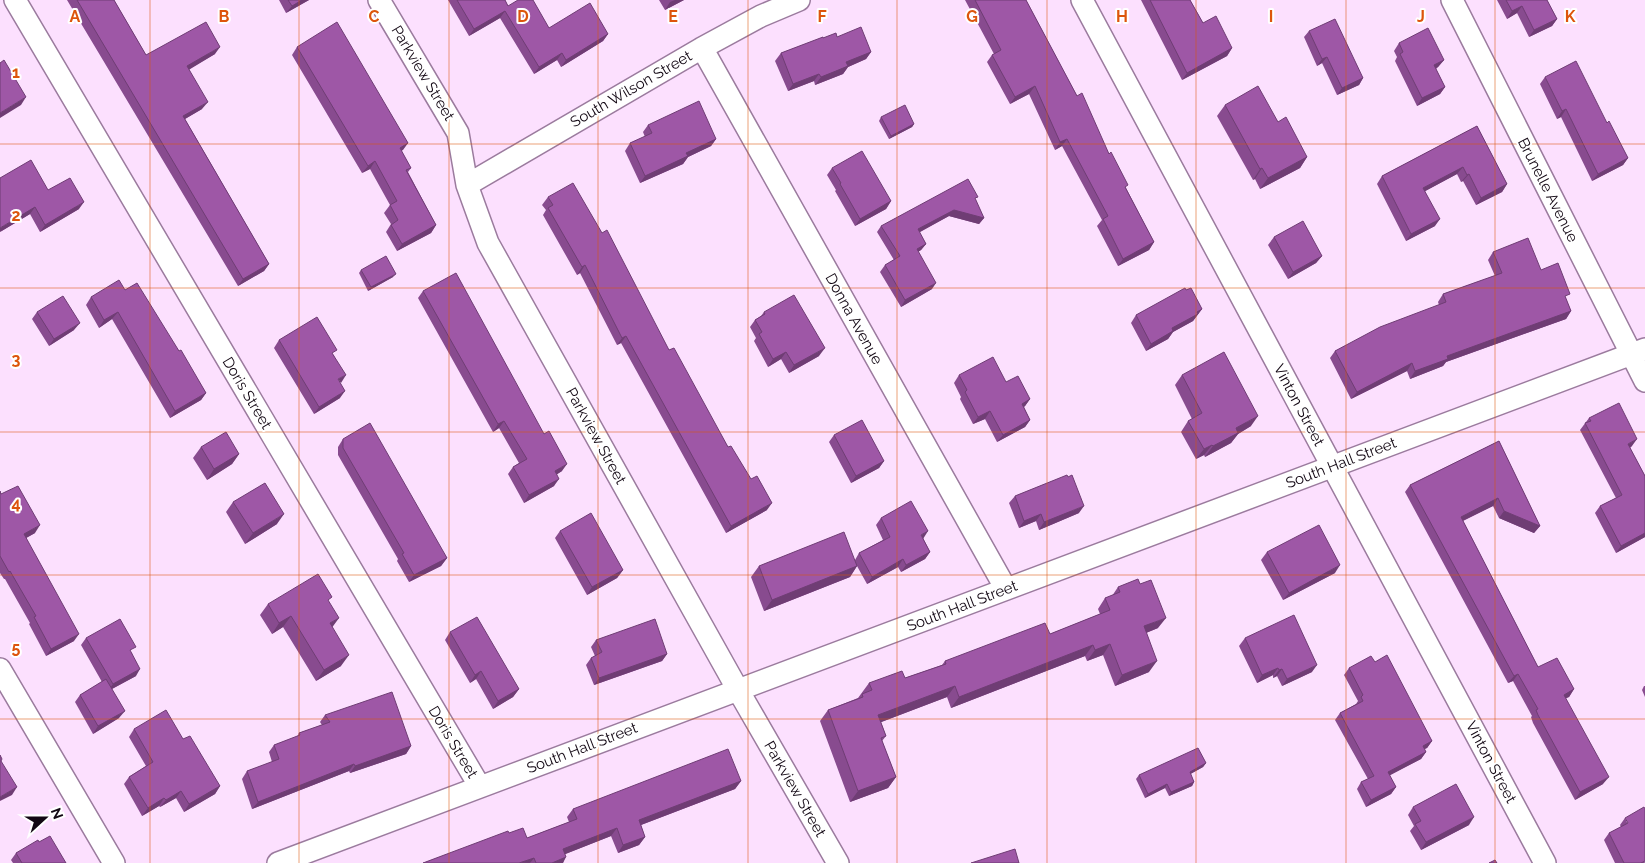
<svg xmlns="http://www.w3.org/2000/svg" width="1645" height="863" font-family="Raleway,sans-serif">
	<style>
		.lines { fill: none; stroke-linecap: round; stroke-linejoin: round }
		.street-casing { stroke: #9b7b9e; stroke-width: 24 }
		.street { stroke: #fff; stroke-width: 21 }
		.wall { fill: #884b8f }
		.shaded-wall { fill: #6f3d74 }
		.building { fill: #9e57a6; stroke: #6f3d74 }
		.grid { fill: none; stroke: #dd550c; stroke-width: 1; stroke-opacity: 0.55 }
		.labels { text-anchor: middle; dominant-baseline: central; stroke-width: 4; stroke-linejoin: round; paint-order: stroke }
		.street-label { font-size: 15px; fill: #120713; stroke: #fff }
		.grid-label { font-size: 16px; text-anchor: middle; font-weight: bold; fill: #dd550c; stroke: #fff; stroke-width: 4; stroke-linejoin: round; paint-order: stroke }
	</style>
	<rect width="100%" height="100%" fill="#fce0fe"/>
	<g class="lines">
		<!-- street casing -->
		<g class="street-casing">
			<path id="street" d="M 15,0 L 480,787
				M 379,0 L 458,133 L 467,185 L 488,243 L 738,690 L 838,863
				M 1082,0 L 1545,863
				M 1452,0 L 1645,381
				M 702,48 L 1006,589
				M 467,185 L 702,48 L 761,16 L 799,0
				M 0,669 L 114,863
				M 278,863 L 1645,349"/>
		</g>
		<!-- street -->
		<use href="#street" class="street"/>
	</g>
	<!-- wall -->
	<path class="wall" d="M 67,0 L 114,0 L 146,55 L 215,54 L 189,69 L 202,109 L 185,119 L 269,264 L 264,271 L 238,286 Z
		M 279,0 L 309,0 L 286,13 Z
		M 448,0 L 505,0 L 508,6 L 549,28 L 608,34 L 603,41 L 561,67 L 557,60 L 534,74 L 500,18 L 469,36 Z
		M 659,0 L 684,0 L 665,10 Z
		M 965,0 L 1026,0 L 1077,96 L 1109,154 L 1126,188 L 1154,242 L 1149,250 L 1118,266 L 1097,226 L 1102,220 L 1062,146 L 1055,150 L 1029,94 L 1010,104 L 987,62 L 992,55 L 994,54 Z
		M 1141,0 L 1190,0 L 1203,23 L 1232,48 L 1227,56 L 1182,80 Z
		M 1497,0 L 1547,0 L 1557,19 L 1552,26 L 1529,37 L 1517,13 L 1507,19 Z
		M 1309,31 L 1363,78 L 1359,85 L 1337,95 L 1322,63 L 1317,66 L 1304,37 Z
		M 837,37 L 871,52 L 866,59 L 848,67 L 843,74 L 815,85 L 814,81 L 788,91 L 775,61 L 781,53 L 823,38 Z
		M 1399,43 L 1444,60 L 1438,67 L 1436,69 L 1445,87 L 1440,94 L 1417,106 L 1395,61 L 1397,57 L 1394,51 Z
		M 297,47 L 408,143 L 401,151 L 411,168 L 408,172 L 436,225 L 431,233 L 397,251 L 386,232 L 391,224 L 384,213 L 390,205 L 370,169 L 362,173 L 292,55 Z
		M 1545,77 L 1607,123 L 1628,158 L 1623,165 L 1592,181 L 1561,117 L 1557,119 L 1540,84 Z
		M 1225,105 L 1278,122 L 1307,157 L 1300,168 L 1260,189 L 1255,179 L 1253,180 L 1217,116 Z
		M 881,117 L 914,124 L 912,127 L 889,139 L 879,121 Z
		M 648,125 L 716,139 L 711,146 L 688,157 L 683,164 L 640,183 L 625,151 L 630,143 L 645,137 L 643,132 Z
		M 1477,126 L 1507,184 L 1502,192 L 1476,205 L 1463,181 L 1461,182 L 1457,174 L 1425,191 L 1435,226 L 1406,241 L 1377,184 L 1382,176 Z
		M 832,168 L 891,201 L 886,209 L 855,226 L 835,191 L 836,190 L 827,175 Z
		M 48,190 L 79,209 L 40,232 L 30,214 L 0,232 Z
		M 548,197 L 669,350 L 728,447 L 767,510 L 726,533 L 621,343 L 617,345 L 580,273 L 577,275 L 543,215 L 546,210 L 542,205 Z
		M 975,200 L 984,218 L 979,224 L 949,216 L 919,232 L 926,244 L 921,250 L 918,252 L 932,289 L 901,307 L 880,272 L 885,265 L 894,260 L 877,232 L 881,226 Z
		M 1274,237 L 1322,256 L 1316,263 L 1288,279 L 1268,245 Z
		M 1493,252 L 1541,270 L 1566,299 L 1571,311 L 1566,319 L 1446,362 L 1443,366 L 1410,379 L 1407,371 L 1351,399 L 1330,358 L 1335,351 L 1439,305 L 1438,302 L 1443,294 L 1495,276 L 1488,260 Z
		M 361,270 L 393,277 L 368,291 L 359,273 Z
		M 125,290 L 179,351 L 206,393 L 201,400 L 170,418 L 112,319 L 99,328 L 86,305 L 91,297 Z
		M 1186,290 L 1202,309 L 1193,321 L 1173,332 L 1168,339 L 1146,351 L 1131,323 L 1136,315 Z
		M 423,291 L 562,471 L 557,474 L 554,486 L 524,503 L 508,474 L 513,467 L 519,463 L 499,428 L 493,432 L 418,298 Z
		M 37,312 L 74,330 L 49,346 L 32,319 Z
		M 764,312 L 819,356 L 789,373 L 781,359 L 768,367 L 754,341 L 756,338 L 750,327 L 755,320 L 761,316 Z
		M 279,340 L 334,355 L 340,398 L 314,414 L 274,348 Z
		M 959,375 L 1006,382 L 1030,399 L 1025,406 L 1024,407 L 1030,420 L 1025,427 L 997,442 L 985,419 L 973,424 L 960,399 L 961,397 L 954,383 Z
		M 1182,375 L 1251,426 L 1238,434 L 1231,443 L 1205,457 L 1204,455 L 1196,459 L 1181,432 L 1188,421 L 1192,419 L 1175,385 Z
		M 1589,418 L 1632,446 L 1630,448 L 1645,476 L 1645,537 L 1616,553 L 1595,513 L 1600,506 L 1616,498 L 1580,430 Z
		M 834,435 L 884,461 L 879,468 L 851,483 L 829,442 Z
		M 343,439 L 447,558 L 441,566 L 409,582 L 397,561 L 398,559 L 338,455 L 338,447 Z
		M 1499,441 L 1540,526 L 1534,533 L 1499,518 L 1493,506 L 1463,521 L 1538,667 L 1574,689 L 1569,697 L 1565,698 L 1603,784 L 1575,800 L 1533,723 L 1531,717 L 1532,716 L 1513,681 L 1508,683 L 1405,492 L 1410,485 Z
		M 201,447 L 239,454 L 232,464 L 207,480 L 193,458 Z
		M 0,491 L 1,494 L 35,533 L 26,538 L 74,641 L 46,656 L 29,624 L 30,623 L 5,579 L 4,579 L 0,573 Z
		M 1015,496 L 1079,513 L 1039,530 L 1036,521 L 1019,528 L 1009,503 Z
		M 233,502 L 277,524 L 245,544 L 226,512 Z
		M 881,518 L 923,538 L 930,552 L 925,559 L 901,572 L 898,567 L 867,584 L 857,566 L 850,577 L 764,611 L 751,577 L 759,566 L 855,560 L 859,553 L 883,540 L 876,525 Z
		M 560,531 L 623,570 L 617,578 L 587,595 L 555,538 Z
		M 1267,552 L 1335,573 L 1283,600 L 1261,560 Z
		M 1118,587 L 1158,628 L 1146,633 L 1149,672 L 1115,686 L 1103,655 L 1087,661 L 1085,656 L 951,708 L 947,697 L 881,722 L 886,736 L 882,741 L 896,777 L 888,788 L 850,802 L 820,721 L 828,710 L 858,698 L 869,683 L 905,678 L 942,665 L 945,661 L 1050,634 L 1100,614 L 1098,609 L 1105,598 L 1112,596 Z
		M 329,602 L 332,627 L 341,666 L 316,681 L 283,627 L 272,634 L 260,615 L 268,604 Z
		M 450,632 L 519,689 L 513,697 L 493,709 L 476,679 L 470,683 L 445,640 Z
		M 86,638 L 132,653 L 136,676 L 112,689 L 119,718 L 93,734 L 75,702 L 80,695 L 102,682 L 81,645 Z
		M 1245,638 L 1312,672 L 1282,686 L 1277,676 L 1273,678 L 1273,675 L 1257,683 L 1239,646 Z
		M 596,640 L 667,654 L 662,661 L 594,685 L 586,665 L 591,658 L 595,656 L 591,647 Z
		M 1375,662 L 1432,741 L 1427,748 L 1424,749 L 1426,752 L 1421,759 L 1389,775 L 1396,787 L 1391,794 L 1366,807 L 1357,789 L 1361,782 L 1368,779 L 1335,720 L 1340,713 L 1356,704 L 1358,701 L 1344,675 L 1349,668 Z
		M 1644,686 L 1645,686 L 1645,697 L 1642,690 Z
		M 325,715 L 411,746 L 406,754 L 350,773 L 349,771 L 252,809 L 242,779 L 247,771 L 272,762 L 269,752 L 274,745 L 297,737 L 299,733 L 322,725 L 320,722 Z
		M 134,729 L 183,739 L 220,786 L 215,794 L 184,812 L 176,798 L 160,807 L 159,806 L 142,816 L 124,784 L 129,777 L 146,766 L 129,737 Z
		M 1206,763 L 1203,767 L 1190,774 L 1194,782 L 1192,786 L 1169,796 L 1165,788 L 1145,798 L 1136,779 L 1139,775 Z
		M 741,781 L 735,789 L 641,825 L 645,837 L 639,845 L 618,853 L 611,836 L 565,854 L 563,863 L 423,863 L 509,833 L 527,838 L 569,822 L 567,817 L 573,809 Z
		M 1413,807 L 1469,825 L 1421,850 L 1410,831 L 1414,826 L 1408,815 Z
		M 1625,818 L 1645,863 L 1615,863 L 1604,840 L 1609,833 L 1621,827 L 1620,825 Z
		M 39,842 L 66,863 L 13,863 L 11,860 L 16,853 Z"/>
	<!-- shaded-wall -->
	<path class="shaded-wall" d="M 302,0 L 309,0 L 286,13 L 292,6 Z
		M 675,0 L 684,0 L 665,10 L 670,2 Z
		M 1522,6 L 1517,13 L 1507,19 L 1512,11 Z
		M 505,11 L 500,18 L 469,36 L 474,29 Z
		M 1557,19 L 1552,26 L 1529,37 L 1534,30 Z
		M 608,34 L 603,41 L 561,67 L 566,60 Z
		M 220,47 L 215,54 L 182,74 L 187,66 Z
		M 1232,48 L 1227,56 L 1182,80 L 1187,73 Z
		M 871,52 L 866,59 L 848,67 L 843,74 L 815,85 L 821,77 L 846,62 Z
		M 562,53 L 557,60 L 534,74 L 539,67 Z
		M 1327,57 L 1322,63 L 1317,66 L 1322,59 Z
		M 1444,60 L 1438,67 L 1428,72 L 1434,65 Z
		M 819,74 L 814,81 L 788,91 L 793,84 Z
		M 1363,78 L 1359,85 L 1337,95 L 1342,88 Z
		M 1035,86 L 1029,94 L 1010,104 L 1015,97 Z
		M 1445,87 L 1440,94 L 1417,106 L 1422,98 Z
		M 26,97 L 21,105 L 0,118 L 0,113 Z
		M 208,102 L 202,109 L 178,123 L 183,116 Z
		M 1566,109 L 1561,117 L 1557,119 L 1562,111 Z
		M 914,124 L 912,127 L 889,139 L 891,136 Z
		M 716,139 L 711,146 L 688,157 L 683,164 L 640,183 L 645,176 L 686,153 Z
		M 1067,139 L 1062,146 L 1055,150 L 1060,142 Z
		M 408,143 L 403,150 L 394,155 L 400,148 Z
		M 1307,157 L 1300,168 L 1260,189 L 1268,178 Z
		M 1628,158 L 1623,165 L 1592,181 L 1598,174 Z
		M 375,161 L 370,169 L 362,173 L 368,166 Z
		M 1463,167 L 1457,174 L 1418,195 L 1423,188 Z
		M 1262,168 L 1255,179 L 1253,180 L 1260,169 Z
		M 1469,174 L 1463,181 L 1461,182 L 1467,175 Z
		M 1507,184 L 1502,192 L 1476,205 L 1481,198 Z
		M 891,201 L 886,209 L 855,226 L 860,219 Z
		M 84,202 L 79,209 L 40,232 L 45,225 Z
		M 35,207 L 30,214 L 0,232 L 0,228 Z
		M 954,210 L 984,218 L 979,224 L 949,216 L 913,236 L 918,229 Z
		M 1440,219 L 1435,226 L 1406,241 L 1411,234 Z
		M 436,225 L 431,233 L 397,251 L 402,244 Z
		M 1154,242 L 1149,250 L 1118,266 L 1123,259 Z
		M 926,244 L 921,250 L 912,255 L 917,249 Z
		M 1322,256 L 1316,263 L 1288,279 L 1293,272 Z
		M 269,264 L 264,271 L 238,286 L 243,279 Z
		M 585,265 L 580,273 L 577,275 L 582,267 Z
		M 396,274 L 393,277 L 368,291 L 371,287 Z
		M 936,283 L 932,289 L 901,307 L 905,300 Z
		M 1202,309 L 1193,321 L 1173,332 L 1168,339 L 1146,351 L 1151,344 L 1172,328 Z
		M 1571,311 L 1566,319 L 1446,362 L 1443,366 L 1410,379 L 1415,371 L 1447,356 Z
		M 118,312 L 112,319 L 99,328 L 104,320 Z
		M 80,323 L 74,330 L 49,346 L 54,339 Z
		M 626,336 L 621,343 L 617,345 L 622,338 Z
		M 825,348 L 819,356 L 789,373 L 794,365 Z
		M 786,352 L 781,359 L 768,367 L 773,359 Z
		M 1412,363 L 1407,371 L 1351,399 L 1357,392 Z
		M 346,375 L 341,383 L 338,379 Z
		M 345,391 L 340,398 L 314,414 L 319,407 Z
		M 206,393 L 201,400 L 170,418 L 175,411 Z
		M 1030,399 L 1025,406 L 1017,411 L 1022,404 Z
		M 990,411 L 985,419 L 973,424 L 978,417 Z
		M 1258,416 L 1251,426 L 1238,434 L 1231,443 L 1205,457 L 1213,446 L 1236,428 Z
		M 1030,420 L 1025,427 L 997,442 L 1003,435 Z
		M 504,421 L 499,428 L 493,432 L 498,424 Z
		M 1637,439 L 1632,446 L 1623,451 L 1628,444 Z
		M 1212,445 L 1204,455 L 1196,459 L 1204,449 Z
		M 239,454 L 232,464 L 207,480 L 214,469 Z
		M 884,461 L 879,468 L 851,483 L 856,476 Z
		M 567,464 L 562,471 L 550,479 L 555,471 Z
		M 559,479 L 554,486 L 524,503 L 529,495 Z
		M 1498,498 L 1493,506 L 1456,524 L 1461,517 Z
		M 772,503 L 767,510 L 726,533 L 731,526 Z
		M 1084,506 L 1079,513 L 1039,530 L 1044,522 Z
		M 1504,511 L 1540,526 L 1534,533 L 1499,518 Z
		M 284,514 L 277,524 L 245,544 L 253,533 Z
		M 1041,514 L 1036,521 L 1019,528 L 1024,521 Z
		M 40,525 L 35,533 L 19,542 L 24,534 Z
		M 928,531 L 923,539 L 921,535 Z
		M 1645,533 L 1645,537 L 1616,553 L 1621,546 Z
		M 930,552 L 925,559 L 901,572 L 906,565 Z
		M 447,558 L 441,566 L 409,582 L 414,575 Z
		M 903,559 L 898,567 L 867,584 L 872,577 Z
		M 1340,565 L 1335,573 L 1283,600 L 1289,593 Z
		M 857,566 L 850,577 L 764,611 L 772,600 Z
		M 623,570 L 617,578 L 587,595 L 592,587 Z
		M 291,616 L 283,627 L 272,634 L 279,623 Z
		M 339,618 L 331,629 L 330,623 Z
		M 1166,618 L 1158,628 L 1136,637 L 1144,626 Z
		M 79,634 L 74,641 L 46,656 L 51,649 Z
		M 1110,644 L 1103,655 L 1087,661 L 1095,650 Z
		M 1093,645 L 1085,656 L 951,708 L 959,697 Z
		M 667,654 L 662,661 L 594,685 L 599,678 Z
		M 349,655 L 341,666 L 316,681 L 324,670 Z
		M 1157,661 L 1149,672 L 1115,686 L 1122,675 Z
		M 1317,665 L 1312,672 L 1282,686 L 1287,679 Z
		M 1278,668 L 1273,675 L 1257,683 L 1262,675 Z
		M 140,669 L 136,676 L 108,691 L 113,684 Z
		M 1282,669 L 1277,676 L 1273,678 L 1279,670 Z
		M 481,671 L 476,679 L 470,683 L 475,675 Z
		M 1518,674 L 1513,681 L 1508,683 L 1514,676 Z
		M 955,686 L 947,697 L 871,726 L 878,715 Z
		M 519,689 L 513,697 L 493,709 L 498,701 Z
		M 1574,689 L 1569,697 L 1558,702 L 1564,695 Z
		M 125,711 L 119,718 L 93,734 L 98,726 Z
		M 1432,741 L 1427,748 L 1418,752 L 1423,746 Z
		M 411,746 L 406,754 L 350,773 L 355,766 Z
		M 1426,752 L 1421,759 L 1383,779 L 1388,772 Z
		M 1206,763 L 1203,767 L 1187,776 L 1190,772 Z
		M 354,764 L 349,771 L 252,809 L 258,802 Z
		M 896,777 L 888,788 L 850,802 L 858,791 Z
		M 1609,777 L 1603,784 L 1575,800 L 1580,792 Z
		M 741,781 L 735,789 L 633,828 L 639,820 Z
		M 1194,782 L 1192,786 L 1169,796 L 1171,792 Z
		M 1167,784 L 1165,788 L 1145,798 L 1148,794 Z
		M 220,786 L 215,794 L 184,812 L 189,804 Z
		M 17,787 L 12,795 L 0,801 L 0,797 Z
		M 1396,787 L 1391,794 L 1366,807 L 1371,800 Z
		M 181,791 L 176,798 L 160,807 L 166,800 Z
		M 164,798 L 159,806 L 142,816 L 148,808 Z
		M 1474,817 L 1469,825 L 1421,850 L 1426,842 Z
		M 617,828 L 611,836 L 558,857 L 563,849 Z
		M 645,837 L 639,845 L 618,853 L 623,845 Z
		M 566,857 L 563,863 L 552,863 Z
		M 534,858 L 530,863 L 519,863 Z"/>
	<!-- building -->
	<path class="building" d="M 77,0 L 114,0 L 146,55 L 206,22 L 220,47 L 187,66 L 208,102 L 183,116 L 269,264 L 243,279 Z
		M 288,0 L 302,0 L 292,6 Z
		M 457,0 L 505,0 L 508,6 L 518,0 L 533,0 L 549,28 L 590,3 L 608,34 L 566,60 L 562,53 L 539,67 L 505,11 L 474,29 Z
		M 975,0 L 1026,0 L 1077,96 L 1082,93 L 1109,154 L 1111,152 L 1128,185 L 1125,187 L 1154,242 L 1123,259 L 1103,219 L 1108,216 L 1067,139 L 1060,142 L 1035,86 L 1015,97 L 992,55 L 1001,50 Z
		M 1150,0 L 1190,0 L 1203,23 L 1216,16 L 1232,48 L 1187,73 Z
		M 1506,0 L 1547,0 L 1557,19 L 1534,30 L 1522,6 L 1512,11 Z
		M 1335,19 L 1363,78 L 1342,88 L 1327,57 L 1322,59 L 1309,31 Z
		M 337,22 L 408,143 L 400,148 L 411,168 L 406,170 L 436,225 L 402,244 L 391,225 L 398,220 L 390,205 L 397,201 L 375,161 L 368,166 L 297,47 Z
		M 861,27 L 871,52 L 846,62 L 848,66 L 836,71 L 821,77 L 819,74 L 793,84 L 781,53 L 823,37 L 823,38 L 836,33 L 837,37 Z
		M 1428,28 L 1444,60 L 1434,65 L 1445,87 L 1422,98 L 1400,54 L 1403,52 L 1399,43 Z
		M 4,60 L 26,97 L 0,113 L 0,63 Z
		M 1576,61 L 1607,123 L 1609,121 L 1628,158 L 1598,174 L 1566,109 L 1562,111 L 1545,77 Z
		M 1258,86 L 1278,122 L 1286,117 L 1307,157 L 1268,178 L 1262,168 L 1260,169 L 1225,105 Z
		M 699,101 L 716,139 L 686,153 L 688,156 L 645,176 L 630,143 L 652,133 L 648,125 Z
		M 905,105 L 914,124 L 891,136 L 881,117 Z
		M 1477,126 L 1507,184 L 1481,198 L 1469,174 L 1467,175 L 1463,167 L 1423,188 L 1440,219 L 1411,234 L 1382,176 Z
		M 862,151 L 891,201 L 860,219 L 840,184 L 841,183 L 832,168 Z
		M 31,160 L 48,190 L 70,178 L 84,202 L 45,225 L 35,207 L 0,228 L 0,178 Z
		M 968,179 L 978,197 L 975,198 L 984,218 L 954,210 L 918,229 L 926,244 L 917,249 L 936,283 L 905,300 L 885,265 L 900,256 L 881,226 Z
		M 573,183 L 602,233 L 607,230 L 669,350 L 674,348 L 728,447 L 731,446 L 751,479 L 757,476 L 772,503 L 731,526 L 626,336 L 622,338 L 585,265 L 582,267 L 548,208 L 553,205 L 548,197 Z
		M 1303,221 L 1322,256 L 1293,272 L 1274,237 Z
		M 1528,238 L 1541,270 L 1558,263 L 1570,294 L 1565,296 L 1571,311 L 1447,356 L 1448,359 L 1415,371 L 1412,363 L 1357,392 L 1335,351 L 1380,327 L 1446,302 L 1443,294 L 1502,273 L 1493,252 Z
		M 386,256 L 396,274 L 371,287 L 361,270 Z
		M 456,273 L 544,434 L 549,431 L 567,464 L 555,471 L 559,479 L 529,495 L 513,467 L 527,459 L 504,421 L 498,424 L 423,291 Z
		M 119,280 L 125,290 L 137,283 L 179,351 L 181,350 L 206,393 L 175,411 L 118,312 L 104,320 L 91,297 Z
		M 1185,288 L 1186,290 L 1191,288 L 1202,309 L 1197,312 L 1198,314 L 1172,328 L 1173,331 L 1151,344 L 1136,315 Z
		M 794,295 L 825,348 L 794,365 L 786,352 L 773,359 L 759,334 L 762,332 L 755,320 L 765,314 L 764,312 Z
		M 63,296 L 80,323 L 54,339 L 37,312 Z
		M 317,317 L 337,350 L 332,353 L 346,375 L 338,379 L 345,391 L 319,407 L 279,340 Z
		M 1224,352 L 1258,416 L 1236,428 L 1238,433 L 1213,446 L 1212,445 L 1204,449 L 1188,421 L 1202,413 L 1182,375 Z
		M 993,357 L 1006,382 L 1018,376 L 1030,399 L 1022,404 L 1030,420 L 1003,435 L 990,411 L 978,417 L 965,392 L 967,390 L 959,375 Z
		M 1619,403 L 1637,439 L 1628,444 L 1645,476 L 1645,533 L 1621,546 L 1600,506 L 1622,495 L 1585,423 L 1591,421 L 1589,418 Z
		M 862,420 L 884,461 L 856,476 L 834,435 Z
		M 370,423 L 447,558 L 414,575 L 402,554 L 404,553 L 343,448 L 343,439 Z
		M 226,432 L 239,454 L 214,469 L 201,447 Z
		M 1499,441 L 1540,526 L 1504,511 L 1498,498 L 1461,517 L 1538,667 L 1557,658 L 1574,689 L 1564,695 L 1609,777 L 1580,792 L 1538,715 L 1536,710 L 1538,709 L 1518,674 L 1514,676 L 1410,485 Z
		M 1067,475 L 1068,477 L 1072,475 L 1084,506 L 1044,522 L 1041,514 L 1024,521 L 1015,496 Z
		M 265,483 L 284,514 L 253,533 L 233,502 Z
		M 18,486 L 40,525 L 24,534 L 79,634 L 51,649 L 34,617 L 36,616 L 10,571 L 9,572 L 0,556 L 0,491 L 1,494 Z
		M 911,501 L 928,531 L 921,535 L 930,552 L 906,565 L 903,559 L 872,577 L 859,553 L 890,537 L 881,518 Z
		M 591,513 L 623,570 L 592,587 L 560,531 Z
		M 1319,525 L 1340,565 L 1289,593 L 1267,552 Z
		M 844,532 L 857,566 L 772,600 L 759,566 Z
		M 318,574 L 332,597 L 328,600 L 339,618 L 330,623 L 349,655 L 324,670 L 291,616 L 279,623 L 268,604 Z
		M 1138,579 L 1140,584 L 1151,580 L 1166,618 L 1144,626 L 1157,661 L 1122,675 L 1110,644 L 1095,650 L 1093,645 L 959,697 L 955,686 L 878,715 L 886,736 L 881,738 L 896,777 L 858,791 L 828,710 L 863,697 L 862,694 L 872,690 L 869,683 L 902,671 L 905,678 L 946,664 L 945,661 L 1045,623 L 1050,634 L 1110,610 L 1105,598 L 1120,592 L 1118,587 Z
		M 1294,615 L 1317,665 L 1287,679 L 1282,669 L 1279,670 L 1278,668 L 1262,675 L 1245,638 Z
		M 477,617 L 519,689 L 498,701 L 481,671 L 475,675 L 450,632 Z
		M 120,619 L 136,647 L 130,650 L 140,669 L 113,684 L 86,638 Z
		M 655,619 L 667,654 L 599,678 L 591,658 L 602,652 L 596,640 Z
		M 1387,655 L 1432,741 L 1423,746 L 1426,752 L 1388,772 L 1396,787 L 1371,800 L 1361,782 L 1374,776 L 1340,713 L 1363,701 L 1361,697 L 1363,695 L 1349,668 L 1371,656 L 1375,662 Z
		M 106,679 L 125,711 L 98,726 L 80,695 Z
		M 392,692 L 411,746 L 355,766 L 354,764 L 258,802 L 247,771 L 279,759 L 274,745 L 300,735 L 299,733 L 330,722 L 325,715 Z
		M 166,710 L 183,739 L 190,736 L 220,786 L 189,804 L 181,791 L 166,800 L 164,798 L 148,808 L 129,777 L 153,762 L 134,729 Z
		M 1198,748 L 1206,763 L 1190,772 L 1194,782 L 1171,792 L 1167,784 L 1148,794 L 1139,775 Z
		M 728,749 L 741,781 L 639,820 L 645,837 L 623,845 L 617,828 L 563,849 L 566,857 L 552,863 L 536,863 L 534,858 L 519,863 L 423,863 L 508,831 L 509,833 L 523,828 L 527,838 L 577,819 L 573,809 Z
		M 0,755 L 2,759 L 1,761 L 17,787 L 0,797 Z
		M 1456,784 L 1474,817 L 1426,842 L 1415,824 L 1421,821 L 1413,807 Z
		M 1644,807 L 1645,809 L 1645,861 L 1641,863 L 1624,863 L 1609,833 L 1628,823 L 1625,818 Z
		M 50,836 L 66,863 L 22,863 L 16,853 L 38,840 L 39,842 Z
		M 1015,849 L 1019,863 L 971,863 Z
		M 1495,860 L 1497,863 L 1489,863 Z"/>
	<!-- grid -->
	<path class="grid" d="M 150,0 L 150,863M 299,0 L 299,863M 449,0 L 449,863M 598,0 L 598,863M 748,0 L 748,863M 897,0 L 897,863M 1047,0 L 1047,863M 1196,0 L 1196,863M 1346,0 L 1346,863M 1495,0 L 1495,863M 0,144 L 1645,144M 0,288 L 1645,288M 0,432 L 1645,432M 0,575 L 1645,575M 0,719 L 1645,719"/>
	<g class="labels">
		<!-- street labels -->
		<g class="street-label">
			<text transform="translate(423 73) rotate(59)">Parkview Street</text>
			<text transform="translate(631 89) rotate(-30)">South Wilson Street</text>
			<text transform="translate(1548 190) rotate(63)">Brunelle Avenue</text>
			<text transform="translate(854 319) rotate(61)">Donna Avenue</text>
			<text transform="translate(247 393) rotate(59)">Doris Street</text>
			<text transform="translate(1299 405) rotate(62)">Vinton Street</text>
			<text transform="translate(596 436) rotate(61)">Parkview Street</text>
			<text transform="translate(1341 463) rotate(-21)">South Hall Street</text>
			<text transform="translate(962 606) rotate(-21)">South Hall Street</text>
			<text transform="translate(453 742) rotate(59)">Doris Street</text>
			<text transform="translate(582 748) rotate(-21)">South Hall Street</text>
			<text transform="translate(1491 762) rotate(62)">Vinton Street</text>
			<text transform="translate(795 789) rotate(60)">Parkview Street</text>
		</g>
	</g>
	<g class="grid-label">
		<text x="75" y="22">A</text>
		<text x="224" y="22">B</text>
		<text x="374" y="22">C</text>
		<text x="523" y="22">D</text>
		<text x="673" y="22">E</text>
		<text x="822" y="22">F</text>
		<text x="972" y="22">G</text>
		<text x="1122" y="22">H</text>
		<text x="1271" y="22">I</text>
		<text x="1421" y="22">J</text>
		<text x="1570" y="22">K</text>
		<text x="16" y="78">1</text>
		<text x="16" y="221">2</text>
		<text x="16" y="365">3</text>
		<text x="16" y="509">4</text>
		<text x="16" y="653">5</text>
	</g>
	<!-- north arrow -->
	<g transform="translate(45 818) rotate(69)" stroke="#ffffff" stroke-width="4" paint-order="stroke">
	<path d="M0-4L9 19L0 12L-9 19Z" fill="#120713"/>
	<text y="-8" font-size="14" font-weight="bold" text-anchor="middle" fill="#120713">N</text>
	</g>
</svg>
